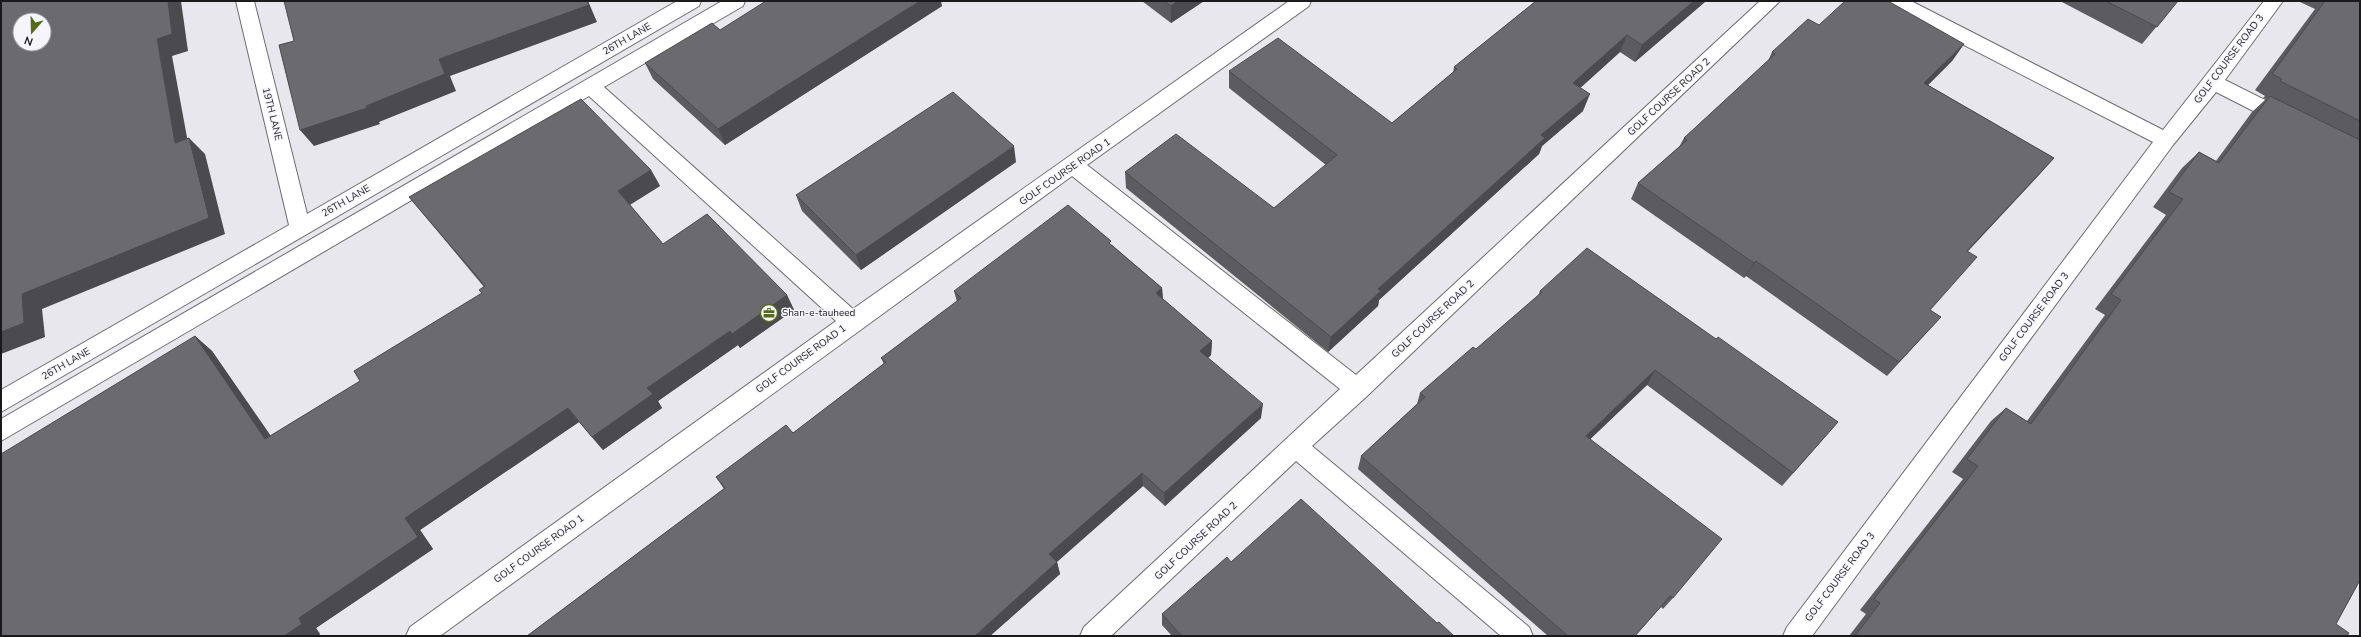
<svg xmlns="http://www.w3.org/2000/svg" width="2361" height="637" font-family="'Nunito Sans',sans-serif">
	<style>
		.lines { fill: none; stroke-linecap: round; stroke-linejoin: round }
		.minor-casing { stroke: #6d6c71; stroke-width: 2 }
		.minor { fill: #fff; fill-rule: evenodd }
		.wall { fill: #5c5b5f }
		.shaded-wall { fill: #4b4a4e }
		.building { fill: #6b6a6f; stroke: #4b4a4e; fill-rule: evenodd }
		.labels { text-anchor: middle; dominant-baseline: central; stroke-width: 3; stroke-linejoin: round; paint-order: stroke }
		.street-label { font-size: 10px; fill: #1a1a1c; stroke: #f5f5fb }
		.poi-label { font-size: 10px; fill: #1a1a1c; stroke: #f5f5fb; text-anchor: start }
	</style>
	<rect width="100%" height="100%" fill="#e8e7ed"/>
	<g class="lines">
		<!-- minor casing -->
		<g class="minor-casing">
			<path id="minor" d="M 236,1 L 254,1 L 307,214 L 677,1 L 701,1 L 699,6 L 1,412 L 1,390 L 289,225 Z
				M 722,1 L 745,1 L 743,6 L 604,87 L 853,309 L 1289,1 L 1311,1 L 1309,6 L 1087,165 L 1356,375 L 1760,1 L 1780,1 L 1366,397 L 1312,446 L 1529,627 L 1533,636 L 1501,636 L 1296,461 L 1111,636 L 1080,636 L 1084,627 L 1340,389 L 1072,176 L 440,636 L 406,636 L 410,627 L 836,321 L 589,96 L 1,441 L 1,419 Z
				M 1886,1 L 1911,1 L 2163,130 L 2264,1 L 2283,1 L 2225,80 L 2293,114 L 2296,119 L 2293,124 L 2286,126 L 2279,124 L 2216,92 L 2173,145 L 1812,636 L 1783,636 L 1787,627 L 2153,142 L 1888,6 Z"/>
		</g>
		<!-- minor -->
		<use href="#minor" class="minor"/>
	</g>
	<!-- wall -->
	<path class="wall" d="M 1142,1 L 1204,1 L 1171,23 Z
		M 1536,1 L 1706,1 L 1635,62 L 1620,52 L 1580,88 L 1583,111 L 1542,146 L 1539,154 L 1379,300 L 1378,306 L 1328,352 L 1126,188 L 1125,172 L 1274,208 L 1326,165 L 1229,88 L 1229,71 L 1392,123 L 1453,73 L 1454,67 Z
		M 2060,1 L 2178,1 L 2142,44 Z
		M 2300,1 L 2360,1 L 2360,580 L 2336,624 L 2347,636 L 1849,636 L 1866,614 L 1860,610 L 1963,479 L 1952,472 L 1991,421 L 2006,408 L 2027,421 L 2105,315 L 2095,309 L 2166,215 L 2153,207 L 2182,168 L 2199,152 L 2216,161 L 2252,112 L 2266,99 L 2263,98 L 2265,96 L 2255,90 L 2315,9 L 2300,2 Z
		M 942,6 L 725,145 L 653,79 L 645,63 L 720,30 Z
		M 1819,25 L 1964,44 L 1952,61 L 1928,85 L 2054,158 L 1968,251 L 1930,310 L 1941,317 L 1887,376 L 1746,276 L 1744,278 L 1631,199 L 1638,183 L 1679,147 L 1684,138 L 1768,61 L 1772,52 Z
		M 1016,162 L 861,270 L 802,211 L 796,195 Z
		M 651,170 L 660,186 L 630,205 L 663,244 L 787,295 L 794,310 L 740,348 L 738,345 L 658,401 L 662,408 L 603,450 L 579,422 L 420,530 L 433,549 L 316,628 L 320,634 L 318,636 L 1,636 L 195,336 L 212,351 L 271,436 L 360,381 L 482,293 L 484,287 L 409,197 Z
		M 1112,245 L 1162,288 L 1163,299 L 1212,341 L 1211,355 L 1208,358 L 1261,418 L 1165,506 L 1143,486 L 1057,562 L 1060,574 L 990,636 L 527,636 L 724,489 L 716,477 L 793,433 L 884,364 L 881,358 L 957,302 L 954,291 Z
		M 1540,291 L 1716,339 L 1838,422 L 1782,486 L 1647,385 L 1590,439 L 1673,598 L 1663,609 L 1661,607 L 1635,636 L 1548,636 L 1358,469 L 1361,456 L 1417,404 L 1420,393 L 1476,349 L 1538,296 Z
		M 1231,562 L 1437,623 L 1454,636 L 1172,636 L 1162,625 L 1162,614 Z"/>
	<!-- shaded-wall -->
	<path class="shaded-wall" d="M 168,1 L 181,1 L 188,51 L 172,56 L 191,159 L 175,143 L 157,39 Z
		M 587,1 L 588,1 L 597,22 L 450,76 L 456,91 L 379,122 L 380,124 L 314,146 L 300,130 L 366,106 L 439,59 Z
		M 920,1 L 941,1 L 942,6 L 725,145 L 718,129 Z
		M 1178,1 L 1204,1 L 1171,23 L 1171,6 Z
		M 1694,1 L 1706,1 L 1635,62 L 1642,45 Z
		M 1627,35 L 1620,52 L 1567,100 L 1573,83 Z
		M 1964,44 L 1952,61 L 1913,100 L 1924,83 Z
		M 1590,94 L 1583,111 L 1542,146 L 1539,154 L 1379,300 L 1378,306 L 1328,352 L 1331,337 L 1378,289 L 1541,135 Z
		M 189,138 L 205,154 L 225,234 L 42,309 L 45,337 L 1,354 L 1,332 L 22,294 Z
		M 1014,146 L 1016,162 L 861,270 L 856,255 Z
		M 2054,158 L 2040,174 L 1954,266 L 1967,251 Z
		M 651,170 L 660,186 L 627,206 L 618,191 Z
		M 1756,261 L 1746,276 L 1744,278 L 1754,263 Z
		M 1162,288 L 1163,302 L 1156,293 Z
		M 787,295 L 794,310 L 740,348 L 732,334 Z
		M 730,331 L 738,345 L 658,401 L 662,408 L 603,450 L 592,437 L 647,388 Z
		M 195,336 L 212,351 L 282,453 L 265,439 Z
		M 1212,341 L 1211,355 L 1200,365 L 1200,351 Z
		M 1655,370 L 1647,385 L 1579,450 L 1586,436 Z
		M 1263,404 L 1261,418 L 1165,506 L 1164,493 Z
		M 568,408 L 579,422 L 420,530 L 433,549 L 316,628 L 320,634 L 318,636 L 284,636 L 299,618 L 405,518 Z
		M 1142,473 L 1143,486 L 1052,566 L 1049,554 Z
		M 1057,562 L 1060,574 L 990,636 L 975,636 Z"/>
	<!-- building -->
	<path class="building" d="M 1,1 L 168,1 L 172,34 L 157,39 L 175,143 L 189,138 L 209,218 L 22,294 L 24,323 L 1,332 ZM 20,20 L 44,20 L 44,44 L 20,44 Z
		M 284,1 L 587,1 L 589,5 L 439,59 L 445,74 L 366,106 L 367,108 L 300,130 L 279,45 L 294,41 Z
		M 766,1 L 920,1 L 718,129 L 645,63 L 712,23 L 720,30 Z
		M 1164,1 L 1178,1 L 1171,6 Z
		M 1536,1 L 1694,1 L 1642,45 L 1627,35 L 1573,83 L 1590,94 L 1541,135 L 1545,138 L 1378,289 L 1381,291 L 1331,337 L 1125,172 L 1176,134 L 1274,208 L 1337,155 L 1229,71 L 1278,38 L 1392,123 L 1457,69 L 1454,67 Z
		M 1845,1 L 1888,1 L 1964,44 L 1924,83 L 2054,158 L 1967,251 L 1977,257 L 1930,310 L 1941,317 L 1899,362 L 1756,261 L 1754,263 L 1638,183 L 1687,140 L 1684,138 L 1775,54 L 1772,52 L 1808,19 L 1819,25 Z
		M 2106,1 L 2178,1 L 2157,27 Z
		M 2325,1 L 2360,1 L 2360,121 L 2280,81 L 2282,79 L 2272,74 Z
		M 953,92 L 1014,146 L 856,255 L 796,195 Z
		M 2270,96 L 2360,140 L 2360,580 L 2336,624 L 2349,633 L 2347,636 L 1855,636 L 1880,603 L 1874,599 L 1978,466 L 1967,459 L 2006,408 L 2031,424 L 2121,300 L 2111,294 L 2183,199 L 2169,192 L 2199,152 L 2219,163 Z
		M 581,99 L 651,170 L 618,191 L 663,244 L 707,214 L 787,295 L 732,334 L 730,331 L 647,388 L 653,394 L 592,437 L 568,408 L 405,518 L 418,537 L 299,618 L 302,624 L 284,636 L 1,636 L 1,454 L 195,336 L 265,439 L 360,381 L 354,371 L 482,293 L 479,290 L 485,286 L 409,197 Z
		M 1068,205 L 1111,241 L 1109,243 L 1162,288 L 1156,293 L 1212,341 L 1200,351 L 1263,404 L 1164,493 L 1142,473 L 1049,554 L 1057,562 L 975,636 L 976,636 L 527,636 L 725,488 L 716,477 L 786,425 L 793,433 L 886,362 L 881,358 L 961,298 L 954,291 Z
		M 1587,248 L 1716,339 L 1718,337 L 1838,422 L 1793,473 L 1655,370 L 1586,436 L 1722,539 L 1673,598 L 1670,596 L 1635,636 L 1568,636 L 1361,456 L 1425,397 L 1420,393 L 1473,347 L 1476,349 L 1542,292 L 1540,291 Z
		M 1301,499 L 1437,623 L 1439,622 L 1454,636 L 1179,636 L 1181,635 L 1162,614 L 1227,557 L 1231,562 Z"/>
	<!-- icons -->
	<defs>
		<g id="office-ring" transform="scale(0.9)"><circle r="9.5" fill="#f5f5fb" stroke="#546b1c" stroke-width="1.5"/><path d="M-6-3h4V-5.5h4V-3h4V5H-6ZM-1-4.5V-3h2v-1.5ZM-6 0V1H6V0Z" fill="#546b1c"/></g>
	</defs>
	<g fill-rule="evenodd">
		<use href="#office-ring" x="769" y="313"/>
	</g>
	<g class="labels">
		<!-- street labels -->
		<g class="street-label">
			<text transform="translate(627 39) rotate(-30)">26TH LANE</text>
			<text transform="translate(2229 59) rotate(-53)">GOLF COURSE ROAD 3</text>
			<text transform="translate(1669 97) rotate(-43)">GOLF COURSE ROAD 2</text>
			<text transform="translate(272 114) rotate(76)">19TH LANE</text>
			<text transform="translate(1065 172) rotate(-35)">GOLF COURSE ROAD 1</text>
			<text transform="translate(346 201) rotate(-30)">26TH LANE</text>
			<text transform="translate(2034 317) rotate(-53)">GOLF COURSE ROAD 3</text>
			<text transform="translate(1433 319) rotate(-43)">GOLF COURSE ROAD 2</text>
			<text transform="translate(801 359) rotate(-36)">GOLF COURSE ROAD 1</text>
			<text transform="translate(66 364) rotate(-30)">26TH LANE</text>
			<text transform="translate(1196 541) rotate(-43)">GOLF COURSE ROAD 2</text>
			<text transform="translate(539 549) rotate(-36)">GOLF COURSE ROAD 1</text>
			<text transform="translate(1840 577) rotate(-53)">GOLF COURSE ROAD 3</text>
		</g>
		<!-- poi labels -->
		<g class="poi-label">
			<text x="782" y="313">Shan-e-tauheed</text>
		</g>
	</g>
	<!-- border -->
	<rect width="2361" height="637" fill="none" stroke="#1a1a1c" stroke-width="4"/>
	<!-- north arrow -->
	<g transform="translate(32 32) rotate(200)"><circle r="19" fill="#f5f5fb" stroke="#9d9da2"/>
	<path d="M0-3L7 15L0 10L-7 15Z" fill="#546b1c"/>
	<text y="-6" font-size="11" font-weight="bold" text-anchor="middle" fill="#1a1a1c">N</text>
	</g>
</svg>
